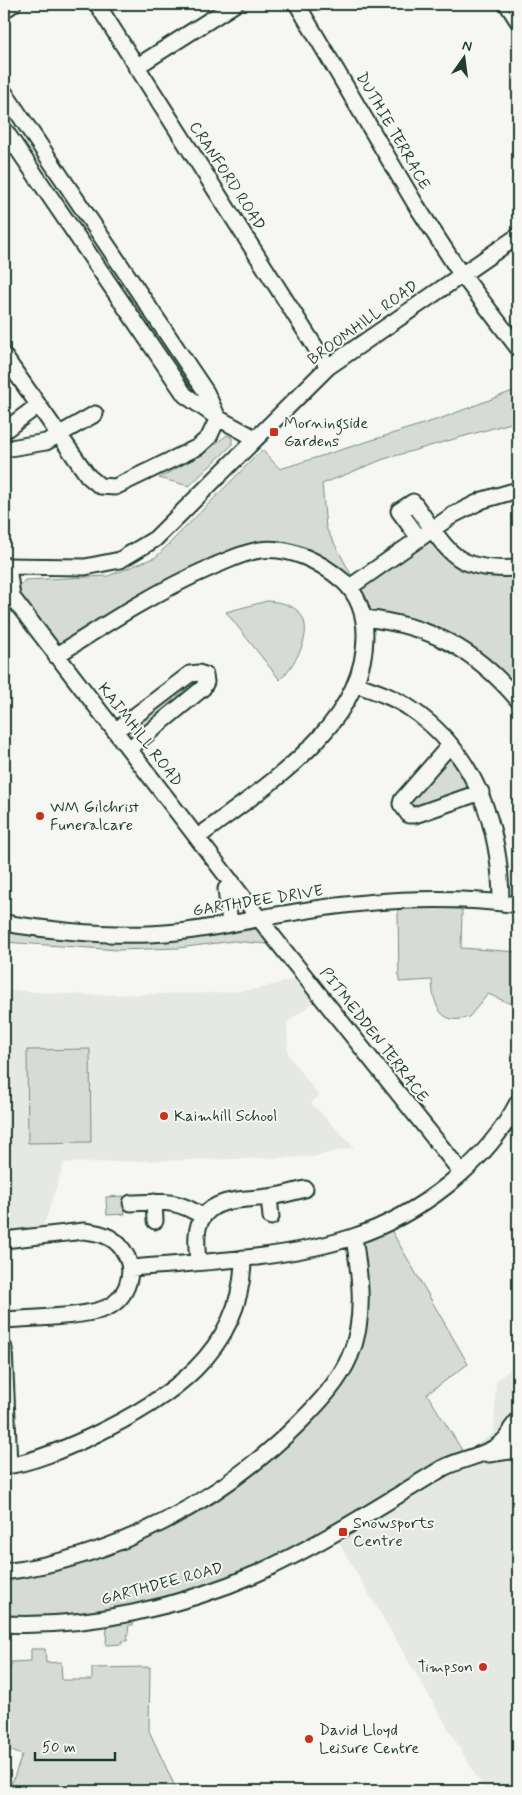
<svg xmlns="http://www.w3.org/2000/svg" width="522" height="1795" font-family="Mynerve,sans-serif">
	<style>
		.built { fill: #e6e8e4 }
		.green { fill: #d6dbd6; stroke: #7a8c85 }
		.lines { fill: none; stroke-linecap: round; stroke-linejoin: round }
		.minor-casing { stroke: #1f3d34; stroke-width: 19 }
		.minor { stroke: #f6f6f2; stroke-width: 15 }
		.poi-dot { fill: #c8321e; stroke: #f6f6f2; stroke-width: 2 }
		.labels { text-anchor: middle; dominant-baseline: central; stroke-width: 4; stroke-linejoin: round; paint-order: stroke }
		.street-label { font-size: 16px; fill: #1f3d34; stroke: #f6f6f2 }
		.poi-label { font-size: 16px; fill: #1f3d34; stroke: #f6f6f2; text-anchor: start }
	</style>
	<rect width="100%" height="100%" fill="#f6f6f2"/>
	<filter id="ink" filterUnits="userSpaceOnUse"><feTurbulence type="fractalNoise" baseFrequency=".02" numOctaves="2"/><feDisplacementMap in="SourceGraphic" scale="10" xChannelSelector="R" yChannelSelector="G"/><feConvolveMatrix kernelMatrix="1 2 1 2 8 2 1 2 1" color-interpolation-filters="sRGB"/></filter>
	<g filter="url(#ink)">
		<!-- built -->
		<path class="built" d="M 294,979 L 313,1003 L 287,1022 L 288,1055 L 319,1096 L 311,1103 L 354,1147 L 312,1157 L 64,1163 L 43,1228 L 9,1230 L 4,1129 L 4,990 L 86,995 L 218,993 L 258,989 Z
			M 518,1363 L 518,1791 L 485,1791 L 336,1538 L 494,1433 L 496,1381 Z"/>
		<!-- green -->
		<path class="green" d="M 518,389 L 518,421 L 384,459 L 322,484 L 326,528 L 353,578 L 310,553 L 267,545 L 57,649 L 16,590 L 25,580 L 108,576 L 156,557 L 262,450 L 280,469 L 442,418 Z
			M 227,435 L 232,438 L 232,445 L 189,486 L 159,478 L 201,455 Z
			M 433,529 L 457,559 L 518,568 L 518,700 L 460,647 L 365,618 L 350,587 Z
			M 267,601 C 324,604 308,650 280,680 L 226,612 Z
			M 197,678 L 200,681 L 134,741 L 125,730 Z
			M 449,756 L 471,791 L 411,811 L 408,798 Z
			M 430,908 L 462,909 L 461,948 L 518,952 L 518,1007 L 488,994 L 469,1017 C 440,1027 433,1004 432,980 L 399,982 L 398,909 Z
			M 258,929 L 267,944 L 233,941 L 178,948 L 118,950 L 4,942 L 4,931 C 61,939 117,943 175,940 C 202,938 230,932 258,929 Z
			M 90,1049 L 91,1142 L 28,1143 L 27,1050 Z
			M 124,1196 L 125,1214 L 107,1215 L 106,1197 Z
			M 387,1223 L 468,1364 L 427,1394 L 467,1458 L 285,1560 L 175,1601 L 4,1624 L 4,1572 L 151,1527 L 291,1431 L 355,1342 L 354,1237 Z
			M 135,1619 L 133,1625 L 129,1625 L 127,1641 L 122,1641 L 122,1644 L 106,1645 L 107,1625 Z
			M 31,1649 L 45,1649 L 46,1663 L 61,1662 L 62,1680 L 92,1680 L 92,1668 L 150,1667 L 149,1731 L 177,1791 L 9,1791 L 22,1755 L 4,1748 L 4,1676 L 12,1664 L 11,1662 L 31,1661 Z"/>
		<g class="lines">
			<!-- minor casing -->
			<g class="minor-casing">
				<path id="minor" d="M 97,4 L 328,367
					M 297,4 L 416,205 L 457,268 L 518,348
					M 507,4 L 518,21
					M 4,10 L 13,4
					M 136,67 L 235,4
					M 4,92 L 206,392 L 218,418
					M 4,129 L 185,395 L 218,418
					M 4,356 L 88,476 L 100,486 L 115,487 L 198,447 L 209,437 L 218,418 L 255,438
					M 4,431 L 37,406
					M 4,449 L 46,442 L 95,414
					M 419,538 L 399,511 L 413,502 C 449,550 451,572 518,568
					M 4,566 L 85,567 L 120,560 L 155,539 L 328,367 L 518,236
					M 8,566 L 12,597 L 275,939 L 462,1173
					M 350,587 L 453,515 L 483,500 L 518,490
					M 365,618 C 431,626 475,649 518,700
					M 56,656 C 107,623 158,590 214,566 C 229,560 244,552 260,550 C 290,546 321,562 343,581 C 358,594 365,615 365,635 C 366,726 262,788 198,837
					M 355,684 C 375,691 394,697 411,709 C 476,753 501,828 501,903
					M 115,731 L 190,674 L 199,673 L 205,675 L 206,682 L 203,688 L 129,749
					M 450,745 L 402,800 L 401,804 L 409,815 L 415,815 L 481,792
					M 4,923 C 60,932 120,938 177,932 C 217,928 256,918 296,912 C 368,900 446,895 518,905
					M 230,924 L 226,889 L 232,882
					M 269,1197 L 271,1217
					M 154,1202 L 155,1221
					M 131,1203 C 162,1202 177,1199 203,1217
					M 4,1240 L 84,1231 C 104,1233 118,1238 127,1257 C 135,1276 125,1300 106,1308 C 85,1317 29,1318 4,1320
					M 198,1262 C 197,1248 194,1229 203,1217 C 216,1197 247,1200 268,1197 C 280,1196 293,1192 305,1189
					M 131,1268 C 202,1262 286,1259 353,1237 C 419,1215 486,1164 518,1102
					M 4,1348 L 9,1466
					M 511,1442 L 511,1429 L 518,1420
					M 489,1454 L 518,1450
					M 4,1466 C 30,1464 66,1448 90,1437 C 166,1401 243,1352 243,1258
					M 4,1572 C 115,1558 221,1501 300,1422 C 319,1403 339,1382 350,1356 C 366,1319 360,1276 354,1237
					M 4,1624 C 88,1628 181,1607 258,1573 C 322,1544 383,1504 443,1468 C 463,1457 497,1455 509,1434"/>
			</g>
			<!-- minor -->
			<use href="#minor" class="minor"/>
		</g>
	</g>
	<!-- markers -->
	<g class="poi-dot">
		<rect x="269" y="427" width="10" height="10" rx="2.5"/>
		<circle cx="40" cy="816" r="5"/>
		<circle cx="164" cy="1116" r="5"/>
		<rect x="338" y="1527" width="10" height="10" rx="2.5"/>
		<circle cx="483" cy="1667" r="5"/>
		<circle cx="309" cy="1739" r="5"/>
	</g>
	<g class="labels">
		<!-- street labels -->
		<g class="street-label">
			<text transform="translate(393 131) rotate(60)">DUTHIE TERRACE</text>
			<text transform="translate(227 176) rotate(57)">CRANFORD ROAD</text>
			<text transform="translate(363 323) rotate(-36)">BROOMHILL ROAD</text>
			<text transform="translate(140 735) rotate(52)">KAIMHILL ROAD</text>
			<text transform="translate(258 901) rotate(-9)">GARTHDEE DRIVE</text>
			<text transform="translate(374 1035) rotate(52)">PITMEDDEN TERRACE</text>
			<text transform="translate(162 1584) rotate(-15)">GARTHDEE ROAD</text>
		</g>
		<!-- poi labels -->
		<g class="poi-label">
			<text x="284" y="423">Morningside<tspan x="284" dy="18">Gardens</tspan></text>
			<text x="50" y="807">WM Gilchrist<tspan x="50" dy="18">Funeralcare</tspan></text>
			<text x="174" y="1116">Kaimhill School</text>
			<text x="353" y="1523">Snowsports<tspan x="353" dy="18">Centre</tspan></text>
			<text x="473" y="1667" text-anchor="end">Timpson</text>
			<text x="319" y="1730">David Lloyd<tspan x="319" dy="18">Leisure Centre</tspan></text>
		</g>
	</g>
	<!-- margin -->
	<rect width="522" height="1795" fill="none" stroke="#f6f6f2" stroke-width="20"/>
	<rect x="10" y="10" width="502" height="1775" fill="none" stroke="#1f3d34" stroke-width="2" filter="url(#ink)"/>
	<!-- north arrow -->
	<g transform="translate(464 58) rotate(14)" stroke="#f6f6f2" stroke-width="4" paint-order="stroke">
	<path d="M0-4L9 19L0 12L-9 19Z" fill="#1f3d34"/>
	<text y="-8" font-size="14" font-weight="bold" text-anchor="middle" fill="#1f3d34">N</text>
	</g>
	<!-- scale -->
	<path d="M35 1752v8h80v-8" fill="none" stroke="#1f3d34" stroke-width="2.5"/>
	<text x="42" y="1752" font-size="15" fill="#1f3d34" stroke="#f6f6f2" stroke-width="4" paint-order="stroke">50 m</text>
</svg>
